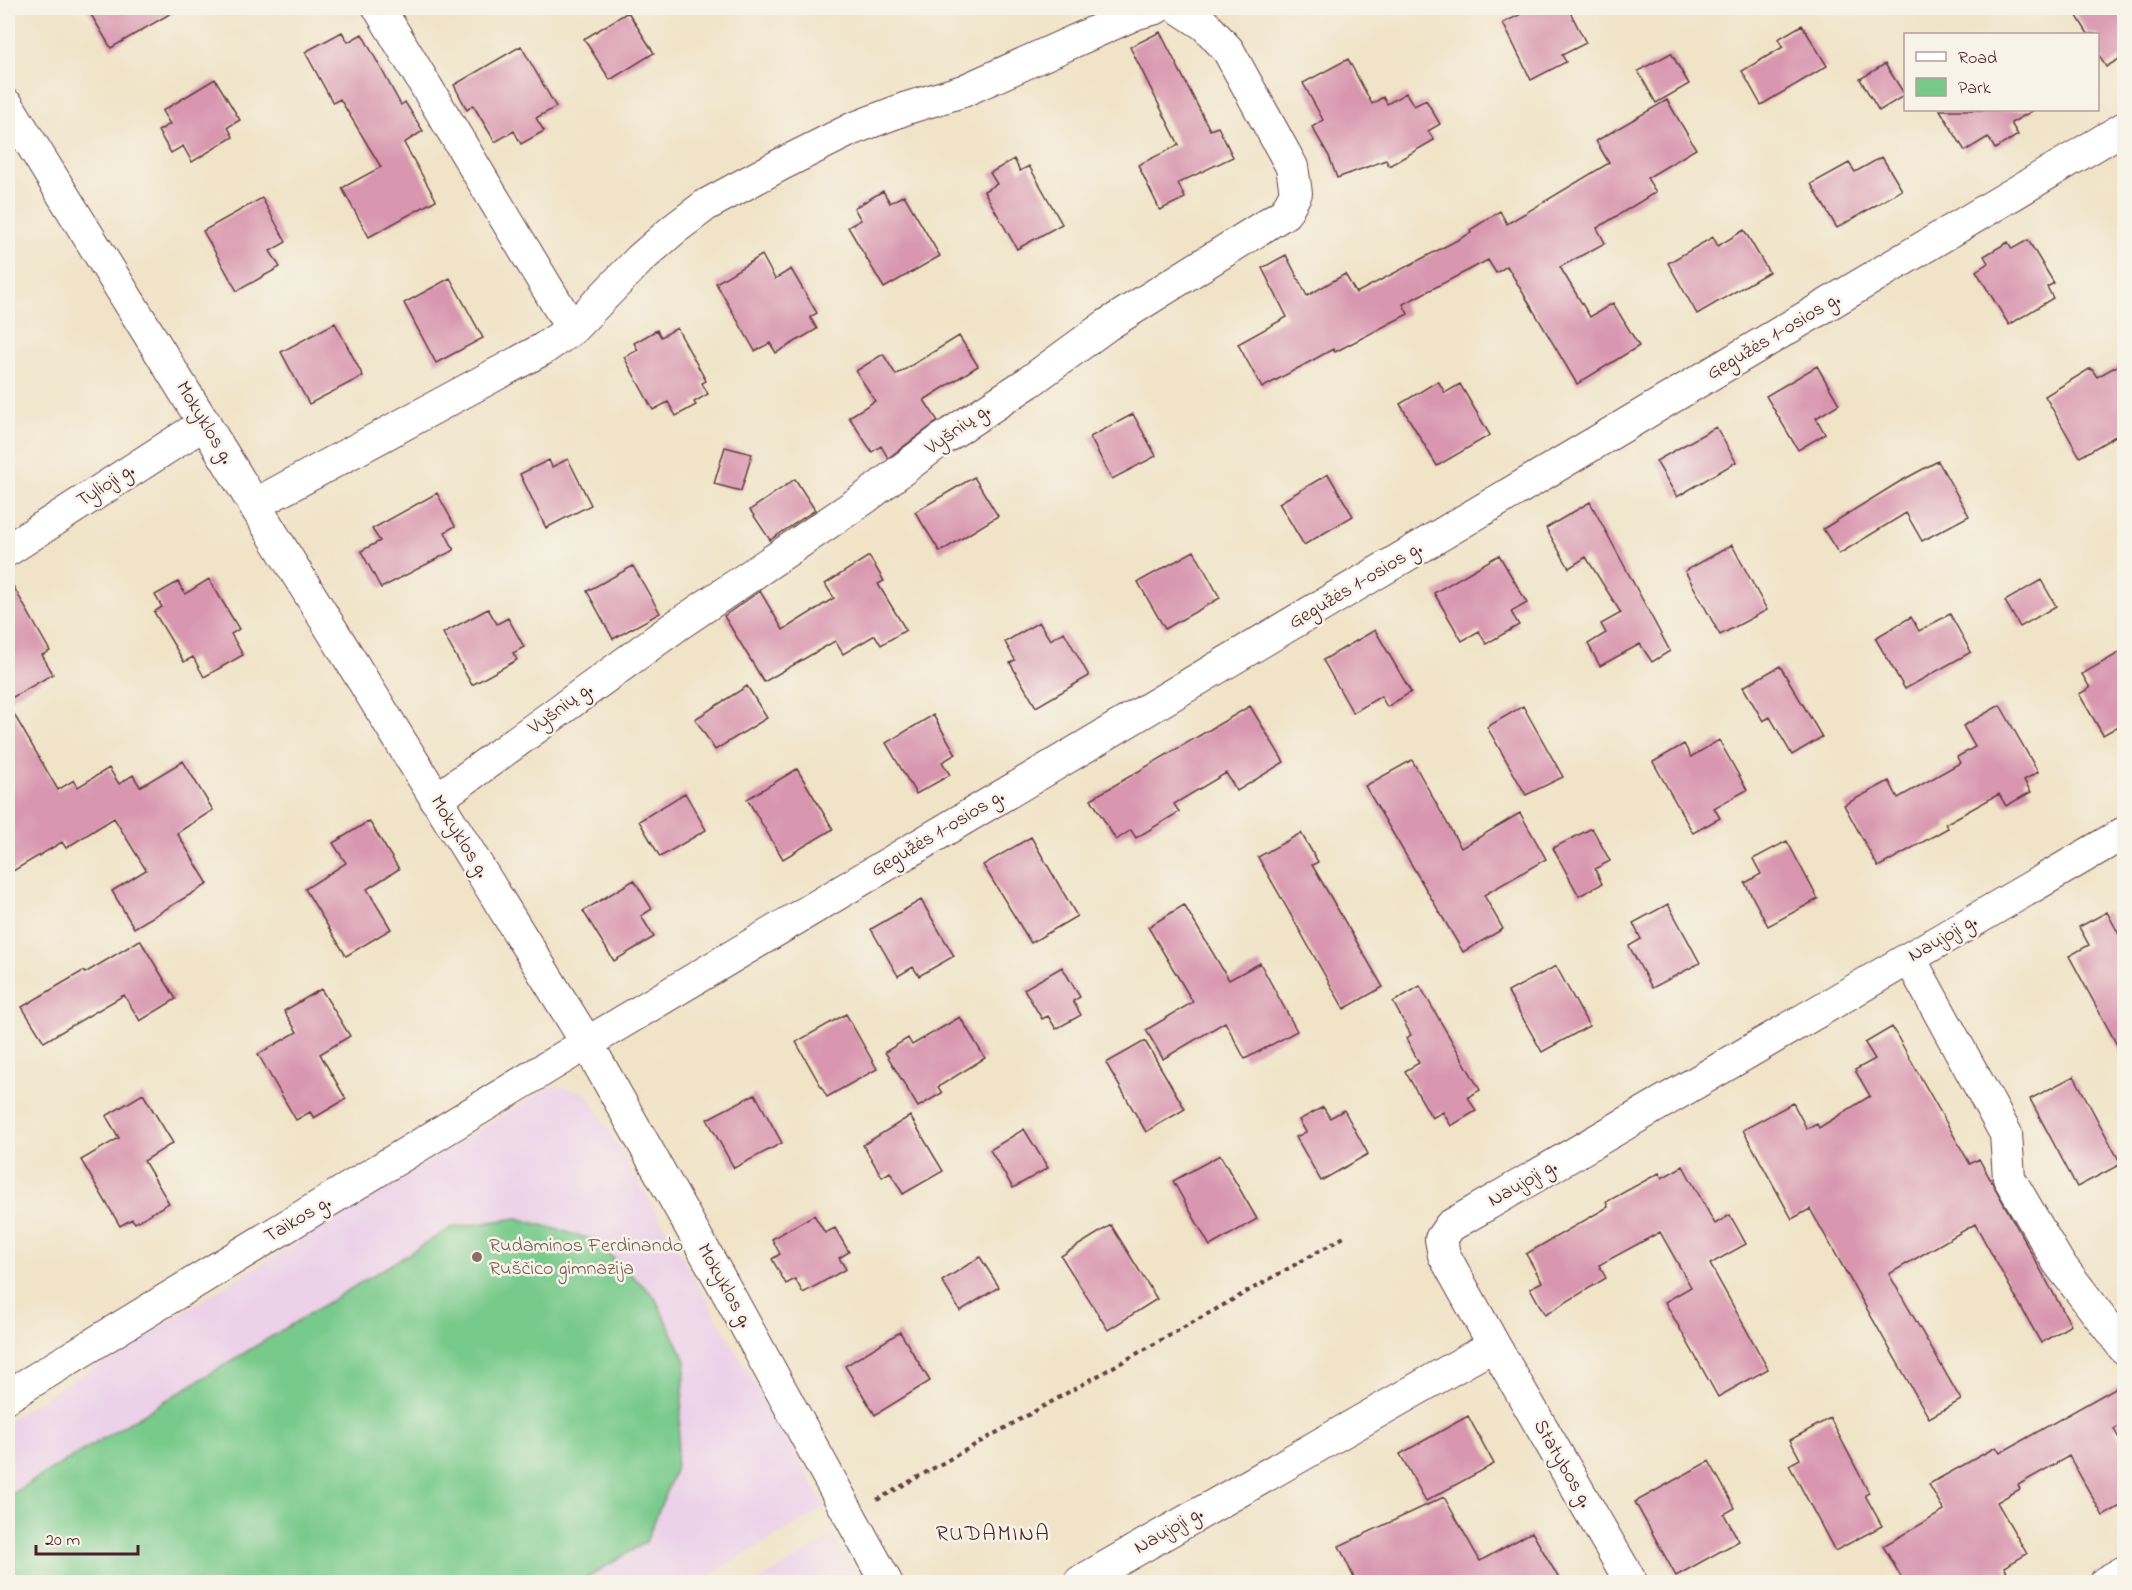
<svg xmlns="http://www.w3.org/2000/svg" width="2132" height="1590" font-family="'Indie Flower',sans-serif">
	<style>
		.built { fill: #ecd1e9 }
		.green { fill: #78ca8b; stroke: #61745b; stroke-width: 1.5 }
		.building { fill: #d896af }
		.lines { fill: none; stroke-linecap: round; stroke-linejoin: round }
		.minor-casing { stroke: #633c42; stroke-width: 34 }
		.path { stroke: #633c42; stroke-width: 4; stroke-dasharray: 4.5 4.5; stroke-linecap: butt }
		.minor { stroke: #fff; stroke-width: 32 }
		.education-dot { fill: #8d6e63; stroke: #f7f3e8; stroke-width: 2 }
		.labels { text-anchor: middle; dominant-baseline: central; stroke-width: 5; stroke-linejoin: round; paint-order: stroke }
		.street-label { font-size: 20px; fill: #4a1f2b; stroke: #f7f3e8 }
		.education-label { font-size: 20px; fill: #785e54; stroke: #f7f3e8; text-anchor: start }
		.quarter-label { font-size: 22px; letter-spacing: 1.5px; fill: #4a1f2b; stroke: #f7f3e8 }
	</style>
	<rect width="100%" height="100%" fill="#f7f3e8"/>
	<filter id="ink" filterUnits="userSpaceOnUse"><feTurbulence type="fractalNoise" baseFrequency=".0167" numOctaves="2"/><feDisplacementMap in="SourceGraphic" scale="12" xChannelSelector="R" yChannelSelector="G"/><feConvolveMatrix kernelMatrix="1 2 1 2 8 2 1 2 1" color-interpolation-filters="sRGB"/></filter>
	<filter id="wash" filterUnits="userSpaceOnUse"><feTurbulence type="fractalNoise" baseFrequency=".008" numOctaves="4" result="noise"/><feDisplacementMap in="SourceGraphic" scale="24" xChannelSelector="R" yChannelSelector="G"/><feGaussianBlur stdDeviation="1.35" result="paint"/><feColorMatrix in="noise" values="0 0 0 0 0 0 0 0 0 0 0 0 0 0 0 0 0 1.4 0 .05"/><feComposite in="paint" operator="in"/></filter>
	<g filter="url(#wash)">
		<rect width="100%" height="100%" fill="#f0e3c7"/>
		<!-- built -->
		<path class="built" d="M 553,1085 L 588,1094 L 826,1507 L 698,1582 L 8,1582 L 8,1420 Z
			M 834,1536 L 859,1582 L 757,1582 Z"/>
		<!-- green -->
		<path class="green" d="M 517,1218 L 594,1240 L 654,1296 L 686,1361 L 675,1470 L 646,1542 L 580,1582 L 8,1582 L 8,1496 L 451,1228 Z"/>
		<g id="blocks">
			<!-- building -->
			<path class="building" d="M 87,8 L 180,8 L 111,48 Z
				M 1533,8 L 1568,8 L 1586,43 L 1562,55 L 1566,62 L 1531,80 L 1503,23 Z
				M 2072,8 L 2124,8 L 2124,56 L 2106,67 L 2097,51 L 2097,34 L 2088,34 Z
				M 628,12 L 654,53 L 610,80 L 584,39 Z
				M 1802,25 L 1827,66 L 1761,105 L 1742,71 L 1783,47 L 1778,39 Z
				M 342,32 L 348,42 L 362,34 L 401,105 L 405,102 L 423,131 L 404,143 L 436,200 L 369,237 L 342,188 L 381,167 L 340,99 L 333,103 L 305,52 Z
				M 1160,32 L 1210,130 L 1218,127 L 1233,157 L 1178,183 L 1185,198 L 1160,210 L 1138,165 L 1179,145 L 1130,47 Z
				M 521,46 L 556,107 L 536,118 L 544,131 L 521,144 L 514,131 L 495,142 L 473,105 L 467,110 L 454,85 Z
				M 1671,53 L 1689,84 L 1656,103 L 1638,71 Z
				M 1348,59 L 1372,104 L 1383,97 L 1387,104 L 1406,93 L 1414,106 L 1426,100 L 1440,124 L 1428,131 L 1434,140 L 1389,166 L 1386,160 L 1337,178 L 1329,156 L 1312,127 L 1323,120 L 1303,83 Z
				M 1885,64 L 1905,95 L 1879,111 L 1860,79 Z
				M 215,79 L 240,120 L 228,127 L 233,137 L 192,162 L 183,146 L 171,153 L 158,131 L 170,124 L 162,111 Z
				M 1667,100 L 1696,149 L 1647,178 L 1656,192 L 1597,228 L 1605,243 L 1560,267 L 1590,317 L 1613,303 L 1639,346 L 1577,384 L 1507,266 L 1496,273 L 1488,260 L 1403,304 L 1408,314 L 1335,352 L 1333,349 L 1262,388 L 1238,344 L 1287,317 L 1262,268 L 1286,255 L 1307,296 L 1345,274 L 1356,293 L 1471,233 L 1470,230 L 1500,211 L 1507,224 L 1609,163 L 1596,141 Z
				M 1940,110 L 2034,110 L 2011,123 L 2018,135 L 1995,149 L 1988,137 L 1965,151 Z
				M 1882,157 L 1902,190 L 1837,228 L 1811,184 L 1849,163 L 1855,172 Z
				M 1014,159 L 1020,171 L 1029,166 L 1062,224 L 1017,249 L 984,191 L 997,184 L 990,173 Z
				M 883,191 L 890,203 L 904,195 L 940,256 L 884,288 L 848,227 L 861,220 L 854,208 Z
				M 262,198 L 286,242 L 270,251 L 280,267 L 237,291 L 203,231 Z
				M 1744,230 L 1769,272 L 1697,314 L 1668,263 L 1713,237 L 1718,246 Z
				M 2028,240 L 2054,283 L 2047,287 L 2053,298 L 2009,325 L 1976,271 L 1988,263 L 1984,256 L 2008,242 L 2012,249 Z
				M 762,255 L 775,279 L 791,269 L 817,313 L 810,317 L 817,329 L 776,353 L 770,343 L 755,351 L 716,283 Z
				M 450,278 L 483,338 L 436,363 L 404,303 Z
				M 335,323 L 363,376 L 309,404 L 281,352 Z
				M 677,328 L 706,381 L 702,383 L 708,394 L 694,402 L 696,405 L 676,416 L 668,402 L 653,410 L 624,357 L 638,350 L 634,343 L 657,330 L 661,337 Z
				M 959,336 L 978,366 L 924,400 L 938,421 L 888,458 L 881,446 L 872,452 L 849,417 L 875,401 L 856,371 L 883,354 L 896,375 Z
				M 2124,362 L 2124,431 L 2080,457 L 2045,396 L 2091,368 L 2097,377 Z
				M 1817,366 L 1839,404 L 1816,418 L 1825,434 L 1798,450 L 1766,396 Z
				M 1438,381 L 1445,393 L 1460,384 L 1490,435 L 1437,466 L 1400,404 Z
				M 1133,414 L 1156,456 L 1112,479 L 1090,437 Z
				M 1716,427 L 1736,462 L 1677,497 L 1656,461 Z
				M 725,447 L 752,454 L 741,491 L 714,484 Z
				M 568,459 L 591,505 L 546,528 L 520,474 L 549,460 L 552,467 Z
				M 1938,461 L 1969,516 L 1922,541 L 1906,513 L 1839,554 L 1823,529 L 1899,482 Z
				M 1328,474 L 1353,516 L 1304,545 L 1279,503 Z
				M 974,477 L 998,516 L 940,552 L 915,512 Z
				M 795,479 L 815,510 L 770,540 L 750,510 Z
				M 437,493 L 455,526 L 445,532 L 454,550 L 381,588 L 361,551 L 380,541 L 372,529 Z
				M 1590,502 L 1670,651 L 1652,662 L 1640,644 L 1600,666 L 1588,644 L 1606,633 L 1601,624 L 1621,613 L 1586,557 L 1569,568 L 1546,528 Z
				M 1732,545 L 1767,610 L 1720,635 L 1685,571 Z
				M 1194,551 L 1220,598 L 1165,629 L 1138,582 Z
				M 1499,555 L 1527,603 L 1511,612 L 1519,625 L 1486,644 L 1479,631 L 1462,641 L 1434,593 Z
				M 869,556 L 884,581 L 878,584 L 906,630 L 881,645 L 875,635 L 843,654 L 835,641 L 764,682 L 724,616 L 760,591 L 783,630 L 834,598 L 825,584 Z
				M 633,566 L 660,613 L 613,639 L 587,591 Z
				M 8,577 L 50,651 L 42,655 L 53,674 L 8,700 Z
				M 209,579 L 239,629 L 231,634 L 243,655 L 204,677 L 193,657 L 184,662 L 154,612 L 162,607 L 155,595 L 178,582 L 185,594 Z
				M 2041,580 L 2056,606 L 2020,627 L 2005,601 Z
				M 488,609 L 497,624 L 508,618 L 524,647 L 513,653 L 517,660 L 472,685 L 443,633 Z
				M 1950,614 L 1971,652 L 1905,689 L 1875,638 L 1911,617 L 1919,631 Z
				M 1039,622 L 1050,640 L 1064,632 L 1089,676 L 1036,707 L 1010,663 L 1015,660 L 1005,642 Z
				M 1375,630 L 1411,692 L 1387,707 L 1381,696 L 1353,713 L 1323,660 Z
				M 2124,650 L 2124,723 L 2103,735 L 2079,694 L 2090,688 L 2082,674 Z
				M 1780,666 L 1822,737 L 1792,755 L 1770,717 L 1763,721 L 1743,687 Z
				M 747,686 L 767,718 L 715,750 L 695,719 Z
				M 8,704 L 58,790 L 74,780 L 78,787 L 109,768 L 119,784 L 133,775 L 140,787 L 183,761 L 213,810 L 177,833 L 208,884 L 134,928 L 112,891 L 146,870 L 114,818 L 66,848 L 62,842 L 8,874 Z
				M 2000,705 L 2038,772 L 2024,780 L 2031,792 L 2006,806 L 1999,794 L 1945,824 L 1948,828 L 1878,867 L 1844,805 L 1889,781 L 1898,798 L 1960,763 L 1957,757 L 1975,747 L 1963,726 Z
				M 1250,706 L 1284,762 L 1237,791 L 1226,773 L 1174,804 L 1179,812 L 1136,838 L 1131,830 L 1116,840 L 1091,799 Z
				M 1523,706 L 1563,777 L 1526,795 L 1487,727 Z
				M 933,715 L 956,754 L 942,762 L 950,775 L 916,794 L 886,743 Z
				M 1719,740 L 1747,790 L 1714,808 L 1720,818 L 1693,833 L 1653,762 L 1684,744 L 1691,757 Z
				M 1412,760 L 1461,848 L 1520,813 L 1546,859 L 1484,895 L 1503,929 L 1463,952 L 1365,786 Z
				M 797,769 L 833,829 L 783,859 L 747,799 Z
				M 685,793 L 706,830 L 660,857 L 639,821 Z
				M 369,821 L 399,869 L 367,889 L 391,929 L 346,956 L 305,889 L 346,863 L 333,843 Z
				M 1592,828 L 1610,861 L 1595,869 L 1602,884 L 1579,896 L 1553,848 Z
				M 1301,833 L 1318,862 L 1312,865 L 1383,987 L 1344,1009 L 1258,857 Z
				M 1031,837 L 1077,916 L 1031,943 L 983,865 Z
				M 1787,841 L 1818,899 L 1768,926 L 1745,883 L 1761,874 L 1753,859 Z
				M 634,880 L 652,909 L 641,916 L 654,937 L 614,961 L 583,911 Z
				M 921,900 L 954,956 L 919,976 L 913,967 L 898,976 L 871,929 Z
				M 1668,904 L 1700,963 L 1652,988 L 1629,946 L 1641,939 L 1633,923 Z
				M 1184,905 L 1229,980 L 1260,963 L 1297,1031 L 1245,1059 L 1225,1022 L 1163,1059 L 1146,1030 L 1193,1002 L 1148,927 Z
				M 2107,912 L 2124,944 L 2124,1058 L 2069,956 L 2089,945 L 2079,927 Z
				M 140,940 L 176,999 L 140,1021 L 124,995 L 44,1042 L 22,1007 L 83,971 L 85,973 Z
				M 1556,966 L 1589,1026 L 1542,1052 L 1508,992 Z
				M 1062,967 L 1080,997 L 1073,1001 L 1081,1015 L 1056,1029 L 1048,1016 L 1042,1019 L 1024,989 Z
				M 1420,986 L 1480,1090 L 1468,1097 L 1476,1111 L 1451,1126 L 1443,1112 L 1432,1118 L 1405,1071 L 1419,1063 L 1406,1038 L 1411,1035 L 1393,1002 Z
				M 321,989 L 350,1036 L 320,1054 L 346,1099 L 314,1118 L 310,1112 L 296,1120 L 258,1054 L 297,1032 L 284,1011 Z
				M 846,1014 L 877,1069 L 827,1097 L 796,1042 Z
				M 960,1017 L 985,1058 L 938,1087 L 942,1093 L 918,1107 L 885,1052 L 908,1038 L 912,1045 Z
				M 1892,1027 L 1970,1164 L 1979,1159 L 2071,1325 L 2041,1343 L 1975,1224 L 1889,1274 L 1961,1400 L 1929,1418 L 1810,1209 L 1792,1219 L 1743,1130 L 1793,1103 L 1807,1129 L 1817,1124 L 1819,1128 L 1870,1096 L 1855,1070 L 1875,1059 L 1865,1043 Z
				M 1145,1041 L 1185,1109 L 1146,1132 L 1106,1063 Z
				M 2074,1076 L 2121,1164 L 2077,1187 L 2030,1099 Z
				M 143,1094 L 173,1143 L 144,1161 L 169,1203 L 135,1223 L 132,1219 L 120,1226 L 81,1160 L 119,1138 L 106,1116 Z
				M 755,1094 L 782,1143 L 734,1168 L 707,1119 Z
				M 1323,1107 L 1330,1118 L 1344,1110 L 1368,1154 L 1321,1181 L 1296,1137 L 1306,1132 L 1299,1120 Z
				M 910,1116 L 943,1171 L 903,1194 L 890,1172 L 882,1177 L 863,1145 Z
				M 1024,1129 L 1048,1168 L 1013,1188 L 990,1150 Z
				M 1220,1155 L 1257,1219 L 1210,1246 L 1173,1181 Z
				M 1683,1166 L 1715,1224 L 1730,1215 L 1746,1244 L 1710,1264 L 1768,1369 L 1718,1397 L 1665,1302 L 1691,1287 L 1660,1232 L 1599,1265 L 1606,1278 L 1545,1315 L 1530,1288 L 1542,1282 L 1526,1254 L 1608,1207 L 1606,1202 L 1659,1173 L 1662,1178 Z
				M 814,1215 L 825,1233 L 835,1228 L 849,1252 L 839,1258 L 846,1269 L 803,1293 L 795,1279 L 786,1284 L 772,1259 L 780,1254 L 772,1239 Z
				M 1111,1225 L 1157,1299 L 1108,1330 L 1061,1256 Z
				M 980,1257 L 999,1287 L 960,1311 L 942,1281 Z
				M 900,1332 L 930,1381 L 875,1415 L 845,1366 Z
				M 2124,1383 L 2124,1423 L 2114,1429 L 2124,1448 L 2124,1504 L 2103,1516 L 2069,1456 L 2018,1485 L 2020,1489 L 1997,1502 L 2027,1554 L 2004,1567 L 2013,1582 L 1904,1582 L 1883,1546 L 1944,1511 L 1929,1484 L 1996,1447 L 2000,1453 Z
				M 1468,1416 L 1494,1464 L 1426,1501 L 1400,1454 Z
				M 1830,1418 L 1869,1493 L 1865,1495 L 1882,1526 L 1835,1551 L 1789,1465 L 1800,1459 L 1790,1440 Z
				M 1709,1461 L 1735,1508 L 1724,1514 L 1739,1541 L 1676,1576 L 1635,1502 Z
				M 1444,1497 L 1480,1561 L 1532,1532 L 1561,1582 L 1356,1582 L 1339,1546 Z"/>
		</g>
	</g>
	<g filter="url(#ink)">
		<use href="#blocks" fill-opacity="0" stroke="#633c42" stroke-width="1.5"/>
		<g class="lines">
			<!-- minor casing -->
			<g class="minor-casing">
				<path id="minor" d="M 379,8 L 572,329
					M 8,106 L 587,1043 L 724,1286 L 886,1582
					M 254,505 L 543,349 L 572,329 L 640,259 L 673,230 L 706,205 L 780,165 L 852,129 L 907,108 L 963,91 L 1137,13 L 1156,8
					M 8,550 L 205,423
					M 436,800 L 676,626 L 865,498 L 941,440 L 1029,382 L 1107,325 L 1285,213 L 1296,193 L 1292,167 L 1228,50 L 1205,25 L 1179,8
					M 1910,959 L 2006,1134 L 2009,1178 L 2058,1262 L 2124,1348
					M 1494,1345 L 1631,1582
					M 8,1396 L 587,1043 L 2124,128
					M 1080,1582 L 1494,1345 L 1444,1255 L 1441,1239 L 1450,1226 L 2124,833
					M 2106,1582 L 2124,1572"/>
			</g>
			<!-- path -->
			<path class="path" d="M 877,1500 L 1346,1236"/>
			<!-- minor -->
			<use href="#minor" class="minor"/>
		</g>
	</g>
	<!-- markers -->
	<circle class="education-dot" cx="477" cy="1257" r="6"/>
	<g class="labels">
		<!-- street labels -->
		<g class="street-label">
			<text transform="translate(1774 337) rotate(-31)">Gegužės 1-osios g.</text>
			<text transform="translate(204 423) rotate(59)">Mokyklos g.</text>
			<text transform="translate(958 430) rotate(-35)">Vyšnių g.</text>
			<text transform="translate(106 486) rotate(-33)">Tylioji g.</text>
			<text transform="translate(1356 586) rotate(-31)">Gegužės 1-osios g.</text>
			<text transform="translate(561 709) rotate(-36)">Vyšnių g.</text>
			<text transform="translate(938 834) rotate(-31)">Gegužės 1-osios g.</text>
			<text transform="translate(459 837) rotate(58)">Mokyklos g.</text>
			<text transform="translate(1943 939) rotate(-30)">Naujoji g.</text>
			<text transform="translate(1523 1184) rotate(-30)">Naujoji g.</text>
			<text transform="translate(298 1220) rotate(-31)">Taikos g.</text>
			<text transform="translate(724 1286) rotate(61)">Mokyklos g.</text>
			<text transform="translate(1562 1464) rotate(60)">Statybos g.</text>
			<text transform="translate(1169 1531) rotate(-30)">Naujoji g.</text>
		</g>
		<!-- education labels -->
		<g class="education-label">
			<text x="489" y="1246">Rudaminos Ferdinando<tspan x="489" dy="23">Ruščico gimnazija</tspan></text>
		</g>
		<!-- quarter labels -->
		<g class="quarter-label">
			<text x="993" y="1535">RUDAMINA</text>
		</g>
	</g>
	<!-- margin -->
	<rect width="2132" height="1590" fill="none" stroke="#f7f3e8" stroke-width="30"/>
	<!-- legend -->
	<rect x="1904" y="33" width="195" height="78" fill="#f7f3e8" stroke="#b29e9c" stroke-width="1.5"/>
	<rect x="1916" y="52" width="30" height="9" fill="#ffffff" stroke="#b29e9c" stroke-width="1.5"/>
	<text x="1958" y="63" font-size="18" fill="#4a1f2b">Road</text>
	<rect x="1916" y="78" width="30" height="18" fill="#78ca8b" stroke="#b29e9c" stroke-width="1.5"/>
	<text x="1958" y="93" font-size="18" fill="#4a1f2b">Park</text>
	<!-- scale -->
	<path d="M36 1545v9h102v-9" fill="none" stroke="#4a1f2b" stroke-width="3"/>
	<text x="45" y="1545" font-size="18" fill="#4a1f2b" stroke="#f7f3e8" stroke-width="4.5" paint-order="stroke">20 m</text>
</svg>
